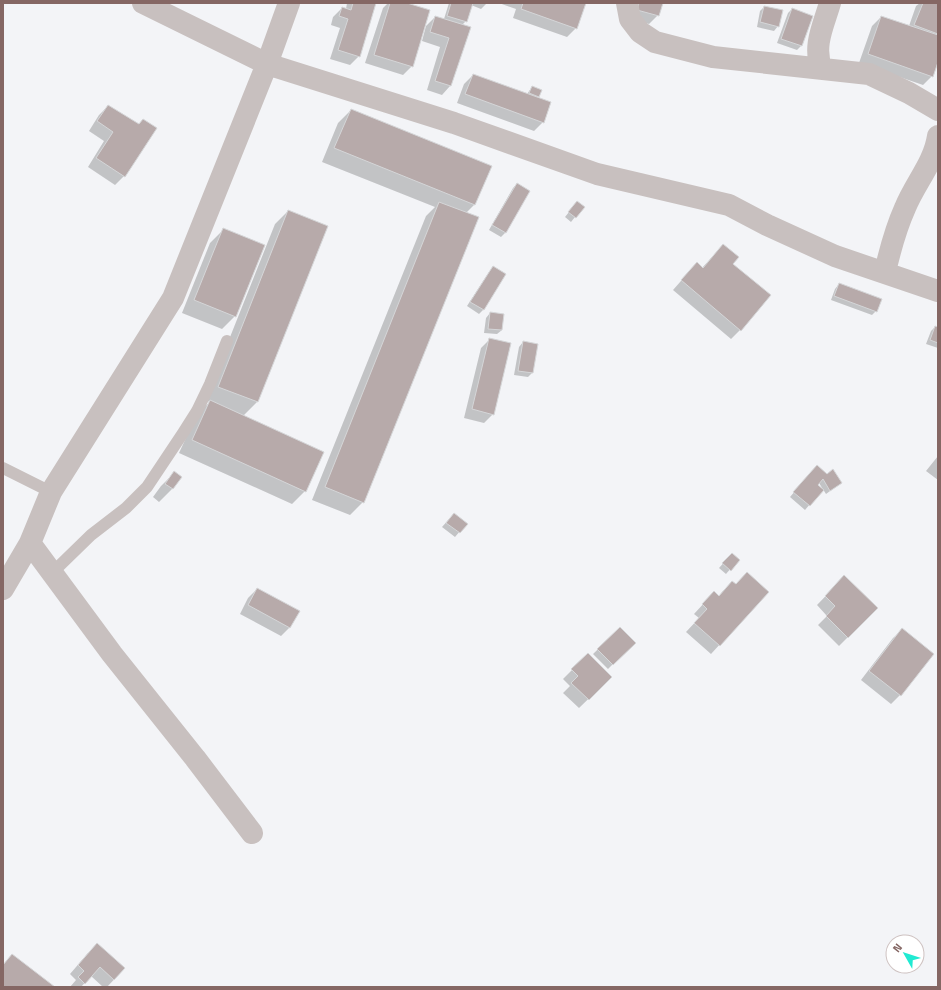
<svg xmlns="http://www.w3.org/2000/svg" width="941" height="990" font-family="'Titillium Web',sans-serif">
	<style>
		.shadow { fill: #0003 }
		.building { fill: #b7aaaa; stroke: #d5d6d8 }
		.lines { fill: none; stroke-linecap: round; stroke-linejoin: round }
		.lane { stroke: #c8c0bf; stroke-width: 12 }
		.street { stroke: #c8c0bf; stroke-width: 22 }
	</style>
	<rect width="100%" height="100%" fill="#f3f4f7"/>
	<!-- shadow -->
	<path class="shadow" d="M 347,3 L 375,3 L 359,56 L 350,65 L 330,59 L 340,28 L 331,25 L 333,17 L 342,8 L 346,9 Z
		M 388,3 L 404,3 L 412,66 L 403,75 L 365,63 L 383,8 Z
		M 449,3 L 487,3 L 481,9 L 471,5 L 466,21 L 462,25 L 450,86 L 442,95 L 427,90 L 440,47 L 422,41 L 426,26 L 435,17 L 444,19 Z
		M 499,3 L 585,3 L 576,28 L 567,37 L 513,18 L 516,9 Z
		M 633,3 L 662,3 L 658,15 L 649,24 L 629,18 Z
		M 920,3 L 938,3 L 938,61 L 932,76 L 923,85 L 859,63 L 872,26 L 881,17 L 909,26 L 916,6 Z
		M 764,7 L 778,26 L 774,31 L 757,27 L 760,11 Z
		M 792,9 L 812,16 L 801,46 L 797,50 L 777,43 L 788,13 Z
		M 473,75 L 527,94 L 532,87 L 538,96 L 536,98 L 543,122 L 534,131 L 457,103 L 464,84 Z
		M 108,106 L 124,176 L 115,185 L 88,167 L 104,141 L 89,131 L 99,115 Z
		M 351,110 L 490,167 L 474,205 L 466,213 L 363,502 L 350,515 L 312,500 L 426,216 L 435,207 L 322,162 L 338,123 Z
		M 517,184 L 529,191 L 505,233 L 501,237 L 489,230 L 513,188 Z
		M 577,202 L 575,217 L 571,222 L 565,217 Z
		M 288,211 L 327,226 L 257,402 L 243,416 L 305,491 L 292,504 L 179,453 L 197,414 L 210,402 L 205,400 L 275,224 Z
		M 223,230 L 235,316 L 222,329 L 182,313 L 210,243 Z
		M 723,245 L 732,264 L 740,330 L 731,339 L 673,290 L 688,273 L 702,268 Z
		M 493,268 L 505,275 L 483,310 L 479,314 L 467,306 L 489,272 Z
		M 839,284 L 876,311 L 872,315 L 831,300 L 835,289 Z
		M 490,313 L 502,330 L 497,334 L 484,333 L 486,318 Z
		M 935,327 L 938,328 L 938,348 L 926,344 L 931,331 Z
		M 490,339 L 493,414 L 484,423 L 464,418 L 481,348 Z
		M 523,342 L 532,373 L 528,377 L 514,375 L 519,347 Z
		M 938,456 L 938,480 L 926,471 Z
		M 813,470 L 841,483 L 826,494 L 819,483 L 816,486 L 822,490 L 805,510 L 790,497 Z
		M 174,473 L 180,477 L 172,489 L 159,502 L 153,497 L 161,486 Z
		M 450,518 L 466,524 L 455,537 L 442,527 Z
		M 728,558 L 738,560 L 726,574 L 719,568 Z
		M 844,577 L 877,608 L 839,646 L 818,625 L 827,616 L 817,605 Z
		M 735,585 L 768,592 L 711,654 L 686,632 L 699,618 L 694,614 L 705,602 L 718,597 L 723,591 Z
		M 257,589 L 290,627 L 281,636 L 240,614 L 248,598 Z
		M 620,628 L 634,643 L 608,669 L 593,654 Z
		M 902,630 L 900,695 L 891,704 L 861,680 L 893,638 Z
		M 588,654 L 611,677 L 579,708 L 563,693 L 570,686 L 563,679 Z
		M 88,953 L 124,969 L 107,987 L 103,987 L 91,976 L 81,987 L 70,987 L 76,980 L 70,974 Z"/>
	<!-- building -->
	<path class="building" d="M 353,3 L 376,3 L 360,57 L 338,50 L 348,19 L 339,16 L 342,7 L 351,10 Z
		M 390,3 L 407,3 L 430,10 L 413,67 L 374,55 Z
		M 451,3 L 473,3 L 467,22 L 447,16 Z
		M 523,3 L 586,3 L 577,29 L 521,9 Z
		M 639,3 L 663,3 L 659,16 L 637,10 Z
		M 923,3 L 938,3 L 938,34 L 914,25 Z
		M 764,6 L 783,10 L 779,27 L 760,22 Z
		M 792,8 L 813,16 L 802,46 L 781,39 Z
		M 435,16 L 471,27 L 451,86 L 435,81 L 449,38 L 430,32 Z
		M 881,16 L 938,35 L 938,62 L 933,77 L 868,54 Z
		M 473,74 L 551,102 L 544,123 L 465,94 Z
		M 532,86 L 542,90 L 539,97 L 529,93 Z
		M 108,105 L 139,124 L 143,119 L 157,128 L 125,177 L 96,158 L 113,132 L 97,121 Z
		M 351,109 L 492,166 L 475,205 L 334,148 Z
		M 517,183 L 530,191 L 506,233 L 492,225 Z
		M 577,201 L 585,207 L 576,218 L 568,212 Z
		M 439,202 L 479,217 L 364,503 L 325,487 Z
		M 288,210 L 328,226 L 258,402 L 218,387 Z
		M 223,228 L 265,245 L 236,317 L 194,300 Z
		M 723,244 L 739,257 L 733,264 L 771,295 L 741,331 L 681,280 L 697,262 L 703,268 Z
		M 493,266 L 506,274 L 484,310 L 470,302 Z
		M 839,283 L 882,299 L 877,312 L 834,296 Z
		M 490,312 L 504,314 L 502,330 L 488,329 Z
		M 935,326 L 938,327 L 938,343 L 930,340 Z
		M 489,338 L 511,343 L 494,415 L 472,409 Z
		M 523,341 L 538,344 L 533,373 L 518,371 Z
		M 210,400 L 324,452 L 306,492 L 192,440 Z
		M 817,465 L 827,474 L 833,469 L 842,483 L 830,491 L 823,479 L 818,485 L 824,490 L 810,506 L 793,492 Z
		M 174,471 L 182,477 L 173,489 L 165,484 Z
		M 454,513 L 468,524 L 460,533 L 446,523 Z
		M 732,553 L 740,560 L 731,571 L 722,563 Z
		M 747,572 L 769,592 L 720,646 L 694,623 L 707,609 L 702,604 L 714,591 L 719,596 L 732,581 L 736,584 Z
		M 844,575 L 878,608 L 848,638 L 826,616 L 835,606 L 825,596 Z
		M 257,588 L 300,611 L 290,628 L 248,605 Z
		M 620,627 L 636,643 L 613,665 L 597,649 Z
		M 902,628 L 934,654 L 901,696 L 869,671 Z
		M 588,653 L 612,677 L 589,700 L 571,683 L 578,676 L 571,669 Z
		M 97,943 L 125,968 L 114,980 L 100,967 L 85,984 L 78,977 L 84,971 L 78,965 Z
		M 12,954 L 55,987 L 3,987 L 3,965 Z"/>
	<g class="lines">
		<!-- lane -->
		<path class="lane" d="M 3,468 L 51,492
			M 53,572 L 91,535 L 126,508 L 147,487 L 183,433 L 197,411 L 210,384 L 227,341"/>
		<!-- street -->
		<path class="street" d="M 143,3 L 267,64 L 454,123 L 597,174 L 729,205 L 767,225 L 835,256 L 938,291
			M 627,3 L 630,19 L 640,32 L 655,42 L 713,57 L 869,74 L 909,93 L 938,110
			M 822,69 C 812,47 824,24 830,3
			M 885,272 C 890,250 896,228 905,208 C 915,183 934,163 938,136
			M 30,543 L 112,654 L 195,758 L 252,833
			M 3,589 L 30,543 L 51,492 L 173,298 L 267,64 L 289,3"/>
	</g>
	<!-- border -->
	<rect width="941" height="990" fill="none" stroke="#856764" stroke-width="8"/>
	<!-- north arrow -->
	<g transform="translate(905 954) rotate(309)"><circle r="19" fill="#ffffff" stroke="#cec2c1"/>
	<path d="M0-3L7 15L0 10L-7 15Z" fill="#20ead2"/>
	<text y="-6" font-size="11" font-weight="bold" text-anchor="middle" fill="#856764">N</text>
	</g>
</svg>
